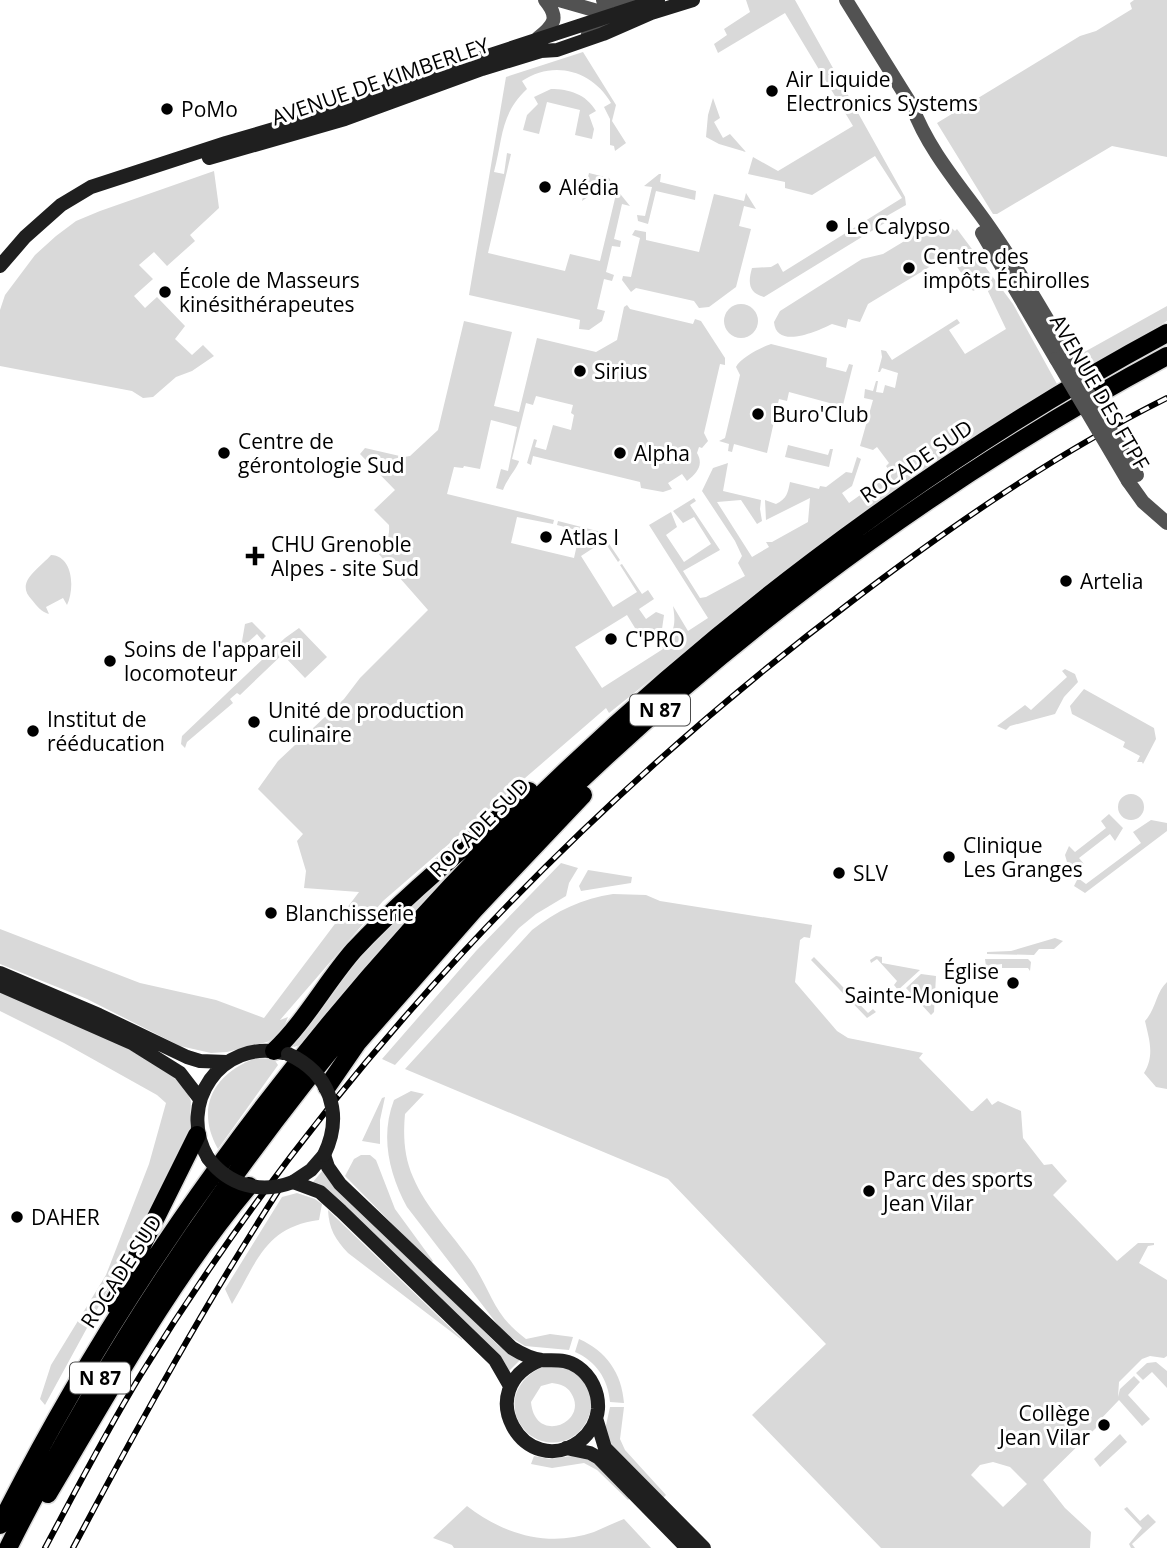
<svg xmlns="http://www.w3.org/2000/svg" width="1167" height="1548" font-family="'Open Sans',sans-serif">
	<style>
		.green { fill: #d9d9d9; fill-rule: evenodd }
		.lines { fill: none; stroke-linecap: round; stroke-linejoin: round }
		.trunk-casing { stroke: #dbdbdb; stroke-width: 21 }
		.tertiary { stroke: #525252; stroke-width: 14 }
		.secondary { stroke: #1f1f1f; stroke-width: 14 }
		.trunk { stroke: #000; stroke-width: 18 }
		.rail-casing { stroke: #000; stroke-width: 6 }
		.rail { stroke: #fff; stroke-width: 3.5; stroke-dasharray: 10; stroke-linecap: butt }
		.tertiary-bridge { stroke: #525252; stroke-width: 14 }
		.secondary-bridge { stroke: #1f1f1f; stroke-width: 14 }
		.poi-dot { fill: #000; stroke: #fff; stroke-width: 2.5 }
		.labels { text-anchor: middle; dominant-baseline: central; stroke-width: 6; stroke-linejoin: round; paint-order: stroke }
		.shield { fill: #fff; stroke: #4c4c4c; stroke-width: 2 }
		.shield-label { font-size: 19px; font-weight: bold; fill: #000 }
		.poi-label { font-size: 21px; fill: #000; stroke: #fff; text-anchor: start }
		.street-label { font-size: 21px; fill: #000; stroke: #fff }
	</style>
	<rect width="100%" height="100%" fill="#fff"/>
	<!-- green -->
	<path class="green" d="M 746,0 L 795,0 L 905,197 L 906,205 L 885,217 L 888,221 L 764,297 C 748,293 748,282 752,268 L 771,267 L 778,263 L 783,272 L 902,198 L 875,156 L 812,195 L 785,188 L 785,182 L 748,174 L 753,157 L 778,171 L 853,126 L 785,13 L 718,53 L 714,44 L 727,35 L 724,29 L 750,12 Z
		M 1134,0 L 1167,0 L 1167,157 L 1112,146 L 997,214 L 993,214 L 937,123 L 1080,36 L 1096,31 L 1132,9 L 1130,3 Z
		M 583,52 L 616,105 L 612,121 L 626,143 L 615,151 L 614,146 L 610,145 L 610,119 L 604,107 L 611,103 C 592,70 553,60 522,81 L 527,89 C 500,114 503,139 494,172 L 504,174 L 507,153 L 511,154 L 488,253 L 565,271 L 570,254 L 600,261 L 617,190 L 630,206 L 622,204 L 614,239 L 621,241 L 620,247 L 612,246 L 606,272 L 614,275 L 612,281 L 604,279 L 597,309 L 605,311 L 602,321 L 589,330 L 579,329 L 580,320 L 469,295 L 506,77 Z
		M 551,89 C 569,89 586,94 596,111 L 589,115 L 594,129 L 592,139 L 575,135 L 580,110 L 547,102 L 539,134 L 523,130 L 527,115 L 538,104 L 534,97 Z
		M 713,98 L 720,118 L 714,122 L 723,138 L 730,134 L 746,152 L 719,144 L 706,137 L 708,115 Z
		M 214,171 L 219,208 L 190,235 L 195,241 L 167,266 L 154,252 L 139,265 L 153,279 L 134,296 L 145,308 L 157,297 L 185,326 L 175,339 L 192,355 L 203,345 L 214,356 L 192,371 L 176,377 L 153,397 L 143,398 L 132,391 L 0,366 L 0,310 L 5,295 L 35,255 L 56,236 L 76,221 L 100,211 Z
		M 589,173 L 609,178 L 611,181 L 582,201 Z
		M 659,174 L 661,174 L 660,182 L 696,191 L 695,200 L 656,191 L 648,224 L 638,221 L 637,215 L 645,216 L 652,187 L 644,186 Z
		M 746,193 L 756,209 L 744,206 L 739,226 L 751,229 L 736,287 L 709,307 L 699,308 L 694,301 L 636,288 L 631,292 L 622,280 L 623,276 L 631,277 L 640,238 L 632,235 L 635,230 L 646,232 L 646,240 L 699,252 L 714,194 L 744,201 Z
		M 941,219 L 955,231 L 957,229 L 1013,304 L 1057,384 L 866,512 L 782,575 L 609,713 L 606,708 L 383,901 L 280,1020 L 288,1017 L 280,1036 L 267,1042 L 227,1052 L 211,1053 L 180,1046 L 87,999 L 0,964 L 0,929 L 140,983 L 216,1000 L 264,1018 L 359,892 L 304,888 L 306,871 L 297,841 L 303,834 L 258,789 L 278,761 L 344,699 L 360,678 L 428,610 L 377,552 C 386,543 390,538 389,525 L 374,510 L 395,490 L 360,454 L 365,448 L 404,457 L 410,456 L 438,430 L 464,321 L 512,332 L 494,406 L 519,412 L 537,338 L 596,352 L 617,340 L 624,307 L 627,305 L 630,309 L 693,324 L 695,319 L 701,321 L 725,358 L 725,365 L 720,364 L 704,433 L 708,441 L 702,448 L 699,447 L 697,453 C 704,465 697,473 687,481 L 682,474 L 668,483 L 672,489 L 663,492 L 641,488 L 640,482 L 533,456 L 531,465 L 527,463 L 534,439 L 537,440 L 535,447 L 546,450 L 553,425 L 571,430 L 574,415 L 571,413 L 573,405 L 536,396 L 533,405 L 526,403 L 512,459 L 519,461 C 518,467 506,480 503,490 L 496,488 L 501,469 L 508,471 L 517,427 L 491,420 L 480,469 L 464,466 L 463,468 L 454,467 L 447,494 L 554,520 L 553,524 L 517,517 L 511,543 L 574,558 L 580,531 L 557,525 L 558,521 L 601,532 L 620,560 L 618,562 L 604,541 L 581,556 L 613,607 L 637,592 L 620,565 L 622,564 L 642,594 L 648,590 L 654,599 L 639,609 L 646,619 L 656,612 L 664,615 L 662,629 L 643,641 L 627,615 L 575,647 L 602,688 L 663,649 L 661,644 C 675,634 676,623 673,606 L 688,631 L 708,618 L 649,525 L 671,512 L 677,527 L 666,535 L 684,562 L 711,544 L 694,517 L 683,523 L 673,511 L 694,498 L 696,501 L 690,505 L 720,550 L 683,571 L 700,598 L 706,597 L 745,576 L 738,563 L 742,556 L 735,541 L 702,491 L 713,468 L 728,463 L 723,491 L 761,500 L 760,509 L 762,521 L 757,524 L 741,500 L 717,502 L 752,557 L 769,547 L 766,542 L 772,542 L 808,522 L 810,498 L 766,520 L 765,500 L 776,504 C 787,499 788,492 790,482 L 819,489 L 820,486 L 826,487 L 846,472 L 852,473 L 857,457 L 861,459 L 852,486 L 842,493 L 849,503 L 891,473 L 886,466 L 889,463 L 877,447 L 873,450 L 860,446 L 873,400 L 864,398 L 865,389 L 873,391 L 876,381 L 878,381 L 876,392 L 883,393 L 885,385 L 895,388 L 898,373 L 882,368 L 880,372 L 878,372 L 882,357 L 881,350 L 886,351 L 892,360 L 957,319 L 960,323 L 949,330 L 965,354 L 1006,329 L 985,285 L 973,291 L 954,262 L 945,267 L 941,260 L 868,304 L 860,322 L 848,319 L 846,328 L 832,324 C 818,331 776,350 774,322 L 780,311 L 862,259 L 883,254 Z
		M724 321a17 17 0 1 1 34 0a17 17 0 1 1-34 0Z
		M 1167,306 L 1167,321 L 1086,368 L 1079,355 Z
		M 771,344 L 827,358 L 826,367 L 846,372 L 849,364 L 853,365 L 841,413 L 836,412 L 837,405 L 789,392 L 787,401 L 779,399 L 767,453 L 734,444 L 732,452 L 728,451 L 729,444 L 719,441 L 725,438 L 740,375 L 736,367 C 740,358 762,347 771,344 Z
		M 788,445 L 828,455 L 830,449 L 833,449 L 829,467 L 785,457 Z
		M 51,555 C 73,556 75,588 67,605 L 63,598 L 46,607 L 49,614 C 41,612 37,606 32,600 C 14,582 39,569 51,555 Z
		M 252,622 L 266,636 L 262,640 L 257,634 L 247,643 L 252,649 L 246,653 L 241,647 L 245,624 Z
		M 299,628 L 327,657 L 305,678 L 284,656 L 287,653 L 285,652 L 240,695 L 237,693 L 230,699 L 233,703 L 187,742 L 185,748 L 181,744 L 182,736 L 285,638 Z
		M 1065,669 L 1075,674 L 1078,682 L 1064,697 L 1055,714 L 1010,726 L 1006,730 L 997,726 L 1025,705 L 1031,710 L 1067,677 L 1062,671 Z
		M 1084,689 L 1154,728 L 1156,739 L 1143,764 L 1142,762 L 1137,762 L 1140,756 L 1123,747 L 1125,742 L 1072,714 L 1070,706 Z
		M1118 807a13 13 0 1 1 26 0a13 13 0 1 1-26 0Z
		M 1109,814 L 1123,828 L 1115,841 L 1110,834 L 1079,858 L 1084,864 L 1076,866 L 1067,862 L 1065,855 L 1069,846 L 1075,852 L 1106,828 L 1101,821 Z
		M 1151,820 L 1167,823 L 1167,831 L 1085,893 L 1074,886 L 1078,878 L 1086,884 L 1141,843 L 1133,832 Z
		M 483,839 L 373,957 L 300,1045 L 294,1047 L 291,1043 L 372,939 Z
		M 561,863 L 578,868 L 569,883 L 566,896 L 536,914 L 519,928 L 395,1065 L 382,1059 L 476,951 Z
		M 588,870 L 632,877 L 631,883 L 581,891 L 579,886 Z
		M 613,894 L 646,895 L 660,901 L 812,925 L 810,938 L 804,937 L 800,940 L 795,982 L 837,1031 L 848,1038 L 923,1053 L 919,1058 L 971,1111 L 973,1111 L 987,1098 L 992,1105 L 998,1101 L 1021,1111 L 1023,1138 L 1044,1165 L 1052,1164 L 1067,1181 L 1053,1195 L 1117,1261 L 1138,1243 L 1154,1243 L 1154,1245 L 1148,1246 L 1139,1263 L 1167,1280 L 1167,1356 L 1164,1358 L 1150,1356 L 1142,1359 L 1119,1382 L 1118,1397 L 1120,1389 L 1134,1376 L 1140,1382 L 1128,1395 L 1150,1419 L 1142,1426 L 1119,1400 L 1098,1422 L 1096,1428 L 1043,1480 L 1065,1508 L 1091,1532 L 1090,1548 L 881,1548 L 752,1415 L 826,1344 L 668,1179 L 405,1069 L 532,930 C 556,911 583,898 613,894 ZM 993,1462 L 1010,1467 L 1027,1484 L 1003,1507 L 971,1475 L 980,1465 Z
		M 1055,938 L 1063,941 L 1054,949 L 1039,949 L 1034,955 L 987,954 L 987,952 L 1011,951 Z
		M 876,956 L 882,957 L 882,963 L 920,970 L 898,990 L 894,985 L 897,981 L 877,959 L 871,963 L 870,960 Z
		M 814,957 L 868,1013 L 873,1009 L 876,1012 L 867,1018 L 811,960 Z
		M 985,959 L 1028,959 L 1031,962 L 1030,971 L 1028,968 L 1002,968 L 1002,964 L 986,966 Z
		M 921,974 L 936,976 L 934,1012 L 931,1015 L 906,988 Z
		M 1167,982 L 1167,1089 L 1156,1087 L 1144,1073 C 1155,1055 1149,1039 1145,1021 C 1156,1009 1156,992 1167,982 Z
		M 0,992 L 102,1034 L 167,1071 L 184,1085 L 191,1101 L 190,1132 L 142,1227 L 45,1405 L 40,1399 L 51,1365 L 106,1275 L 149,1164 L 166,1103 L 157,1095 L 64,1043 L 0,1011 Z
		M 256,1058 L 274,1059 L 278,1065 L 218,1149 C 195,1108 213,1074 256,1058 Z
		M 411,1091 L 424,1094 L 405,1114 C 403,1135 404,1157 413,1177 C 426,1208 452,1234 471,1261 C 492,1292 493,1315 526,1339 L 550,1334 L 573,1337 L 569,1350 L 525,1346 L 504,1333 L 407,1207 C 389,1174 380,1136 394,1100 Z
		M 385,1097 L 380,1120 L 380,1144 L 362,1141 L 382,1098 Z
		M 361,1155 L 370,1155 L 376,1160 L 395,1209 L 433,1261 L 431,1263 L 345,1176 L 354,1159 Z
		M 323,1170 L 331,1181 L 498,1345 L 520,1360 L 509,1371 L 500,1359 L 313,1182 Z
		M 297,1193 L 315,1199 L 322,1204 L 319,1220 C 265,1227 257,1262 232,1304 L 225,1289 L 282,1197 Z
		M 328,1210 L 462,1339 L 462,1340 L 348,1253 C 335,1239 329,1229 328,1210 Z
		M 579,1339 C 606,1351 622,1373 624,1403 L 610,1402 C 608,1379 596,1361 575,1352 Z
		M 1156,1362 L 1167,1371 L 1167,1388 L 1152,1372 L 1143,1380 L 1136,1373 L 1147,1363 Z
		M 546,1366 C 553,1366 561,1366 568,1368 C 613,1385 588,1454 542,1441 C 531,1438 523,1430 518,1420 C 507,1397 523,1373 546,1366 ZM 552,1383 C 560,1384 567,1386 571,1393 C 590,1422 535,1446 531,1402 L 541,1386 Z
		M 610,1407 L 624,1407 L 620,1439 L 625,1450 L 666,1495 L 662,1499 L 610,1445 L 605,1430 Z
		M 1120,1434 L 1127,1442 L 1100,1467 L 1094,1459 Z
		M 578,1455 L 593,1459 L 632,1496 L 628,1500 L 597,1470 L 584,1463 L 552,1468 L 531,1464 L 534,1456 L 550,1459 Z
		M 467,1506 C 503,1534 548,1548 594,1532 C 604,1528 613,1523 624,1519 L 651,1548 L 454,1548 L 452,1545 L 433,1538 Z
		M 1127,1507 L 1140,1521 L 1148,1514 L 1156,1522 L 1132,1544 L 1135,1548 L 1131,1548 L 1129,1544 L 1142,1528 L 1124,1509 Z"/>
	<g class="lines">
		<!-- trunk casing -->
		<g class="trunk-casing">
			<path id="trunk" d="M 274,1051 C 305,1022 326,982 354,950 C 408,893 470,843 529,791
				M 327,1087 L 358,1042 L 474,910 L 583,795
				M 113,1304 L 197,1135
				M 48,1494 C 110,1390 170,1280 249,1186
				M 0,1525 C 249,1029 679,596 1167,333
				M 8,1548 C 260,1047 672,621 1167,356"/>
		</g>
		<!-- tertiary -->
		<path class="tertiary" d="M 559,0 L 615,16
			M 611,0 L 629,4 L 643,0
			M 846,0 L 912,106 C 929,152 962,188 990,228 C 1015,264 1038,303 1060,341 L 1065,354
			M 588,34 C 606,27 612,18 603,0
			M 538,38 C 554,25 560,18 545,0
			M 982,233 L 1056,359
			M 1128,481 L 1143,502 L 1167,523"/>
		<!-- secondary -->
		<path class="secondary" d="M 209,158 L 345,119 L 482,69 L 541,51 L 557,50 L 603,34 L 651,13 L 693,0
			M 0,266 L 25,237 L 61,205 L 91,187 L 226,143 L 342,109 L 405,83 L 658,0
			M 0,973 L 99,1015 L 187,1057 L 200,1061 L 227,1062
			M 0,985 L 132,1043 L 180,1073 L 200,1099
			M 324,1155 L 328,1167 L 340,1184 L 512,1348 C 520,1353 532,1359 542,1360 C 555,1361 565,1358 578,1367 C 591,1376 599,1392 598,1409 C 597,1421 590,1433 580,1441 C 525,1482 469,1388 541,1360
			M 208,1158 C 176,1104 221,1038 283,1053
			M 293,1182 L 320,1192 L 341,1211 L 495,1360 L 510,1386
			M 293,1182 L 311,1170 L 324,1155
			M 596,1418 L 605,1448 L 704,1548
			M 566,1448 L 590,1453 L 599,1458 L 687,1548"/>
		<!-- trunk -->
		<use href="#trunk" class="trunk"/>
		<!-- rail casing -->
		<g class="rail-casing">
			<path id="rail" d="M 45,1548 C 76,1490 106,1432 140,1376 C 324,1076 571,814 851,602 C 951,526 1055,454 1167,398
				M 73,1548 C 139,1424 206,1302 282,1185"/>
		</g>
		<!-- rail -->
		<use href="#rail" class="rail"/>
		<!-- tertiary-bridge -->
		<path class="tertiary-bridge" d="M 1065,354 L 1137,475
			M 1056,359 L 1128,481"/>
		<!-- secondary-bridge -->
		<path class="secondary-bridge" d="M 288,1054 C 330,1073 344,1114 324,1155
			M 208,1158 C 229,1186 261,1194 293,1182"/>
	</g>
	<!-- markers -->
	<g class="poi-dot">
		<circle cx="772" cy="91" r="7"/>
		<circle cx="167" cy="109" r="7"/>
		<circle cx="545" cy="187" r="7"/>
		<circle cx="832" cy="226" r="7"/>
		<circle cx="909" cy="268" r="7"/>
		<circle cx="165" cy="292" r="7"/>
		<circle cx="580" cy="371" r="7"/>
		<circle cx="758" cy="414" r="7"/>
		<circle cx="224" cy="453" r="7"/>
		<circle cx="620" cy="453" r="7"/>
		<circle cx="546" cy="537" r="7"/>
		<path d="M251.5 545.5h7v7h7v7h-7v7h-7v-7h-7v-7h7z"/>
		<circle cx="1066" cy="581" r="7"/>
		<circle cx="611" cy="639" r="7"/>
		<circle cx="110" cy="661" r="7"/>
		<circle cx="254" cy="722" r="7"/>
		<circle cx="33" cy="731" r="7"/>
		<circle cx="949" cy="857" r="7"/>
		<circle cx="839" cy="873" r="7"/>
		<circle cx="271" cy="913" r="7"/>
		<circle cx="1013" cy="983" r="7"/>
		<circle cx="869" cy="1191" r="7"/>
		<circle cx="17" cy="1217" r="7"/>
		<circle cx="1104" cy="1425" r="7"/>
	</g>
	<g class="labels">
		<!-- shield labels -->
		<g class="shield">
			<rect x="630" y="694.5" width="60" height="31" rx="5"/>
			<rect x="70" y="1362.5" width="60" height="31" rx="5"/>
		</g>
		<g class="shield-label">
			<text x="660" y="710">N 87</text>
			<text x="100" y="1378">N 87</text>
		</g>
		<!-- poi labels -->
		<g class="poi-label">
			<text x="786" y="79">Air Liquide<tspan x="786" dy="24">Electronics Systems</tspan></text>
			<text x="181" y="109">PoMo</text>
			<text x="559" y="187">Alédia</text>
			<text x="846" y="226">Le Calypso</text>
			<text x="923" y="256">Centre des<tspan x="923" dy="24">impôts Échirolles</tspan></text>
			<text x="179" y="280">École de Masseurs<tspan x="179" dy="24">kinésithérapeutes</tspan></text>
			<text x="594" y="371">Sirius</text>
			<text x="772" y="414">Buro'Club</text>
			<text x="238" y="441">Centre de<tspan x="238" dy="24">gérontologie Sud</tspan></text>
			<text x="634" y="453">Alpha</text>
			<text x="560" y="537">Atlas I</text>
			<text x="271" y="544">CHU Grenoble<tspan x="271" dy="24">Alpes - site Sud</tspan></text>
			<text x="1080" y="581">Artelia</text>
			<text x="625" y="639">C'PRO</text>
			<text x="124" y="649">Soins de l'appareil<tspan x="124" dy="24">locomoteur</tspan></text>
			<text x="268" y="710">Unité de production<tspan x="268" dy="24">culinaire</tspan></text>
			<text x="47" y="719">Institut de<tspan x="47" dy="24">rééducation</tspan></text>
			<text x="963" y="845">Clinique<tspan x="963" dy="24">Les Granges</tspan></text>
			<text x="853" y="873">SLV</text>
			<text x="285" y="913">Blanchisserie</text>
			<text x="999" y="971" text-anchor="end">Église<tspan x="999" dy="24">Sainte-Monique</tspan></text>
			<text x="883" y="1179">Parc des sports<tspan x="883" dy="24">Jean Vilar</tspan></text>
			<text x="31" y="1217">DAHER</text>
			<text x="1090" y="1413" text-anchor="end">Collège<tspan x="1090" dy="24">Jean Vilar</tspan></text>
		</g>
		<!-- street labels -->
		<g class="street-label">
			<text transform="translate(380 81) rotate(-19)">AVENUE DE KIMBERLEY</text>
			<text transform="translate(1100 392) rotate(60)">AVENUE DES FTPF</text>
			<text transform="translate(916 461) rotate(-34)">ROCADE SUD</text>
			<text transform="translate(479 827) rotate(-45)">ROCADE SUD</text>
			<text transform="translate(121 1271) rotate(-57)">ROCADE SUD</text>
		</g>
	</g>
</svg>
